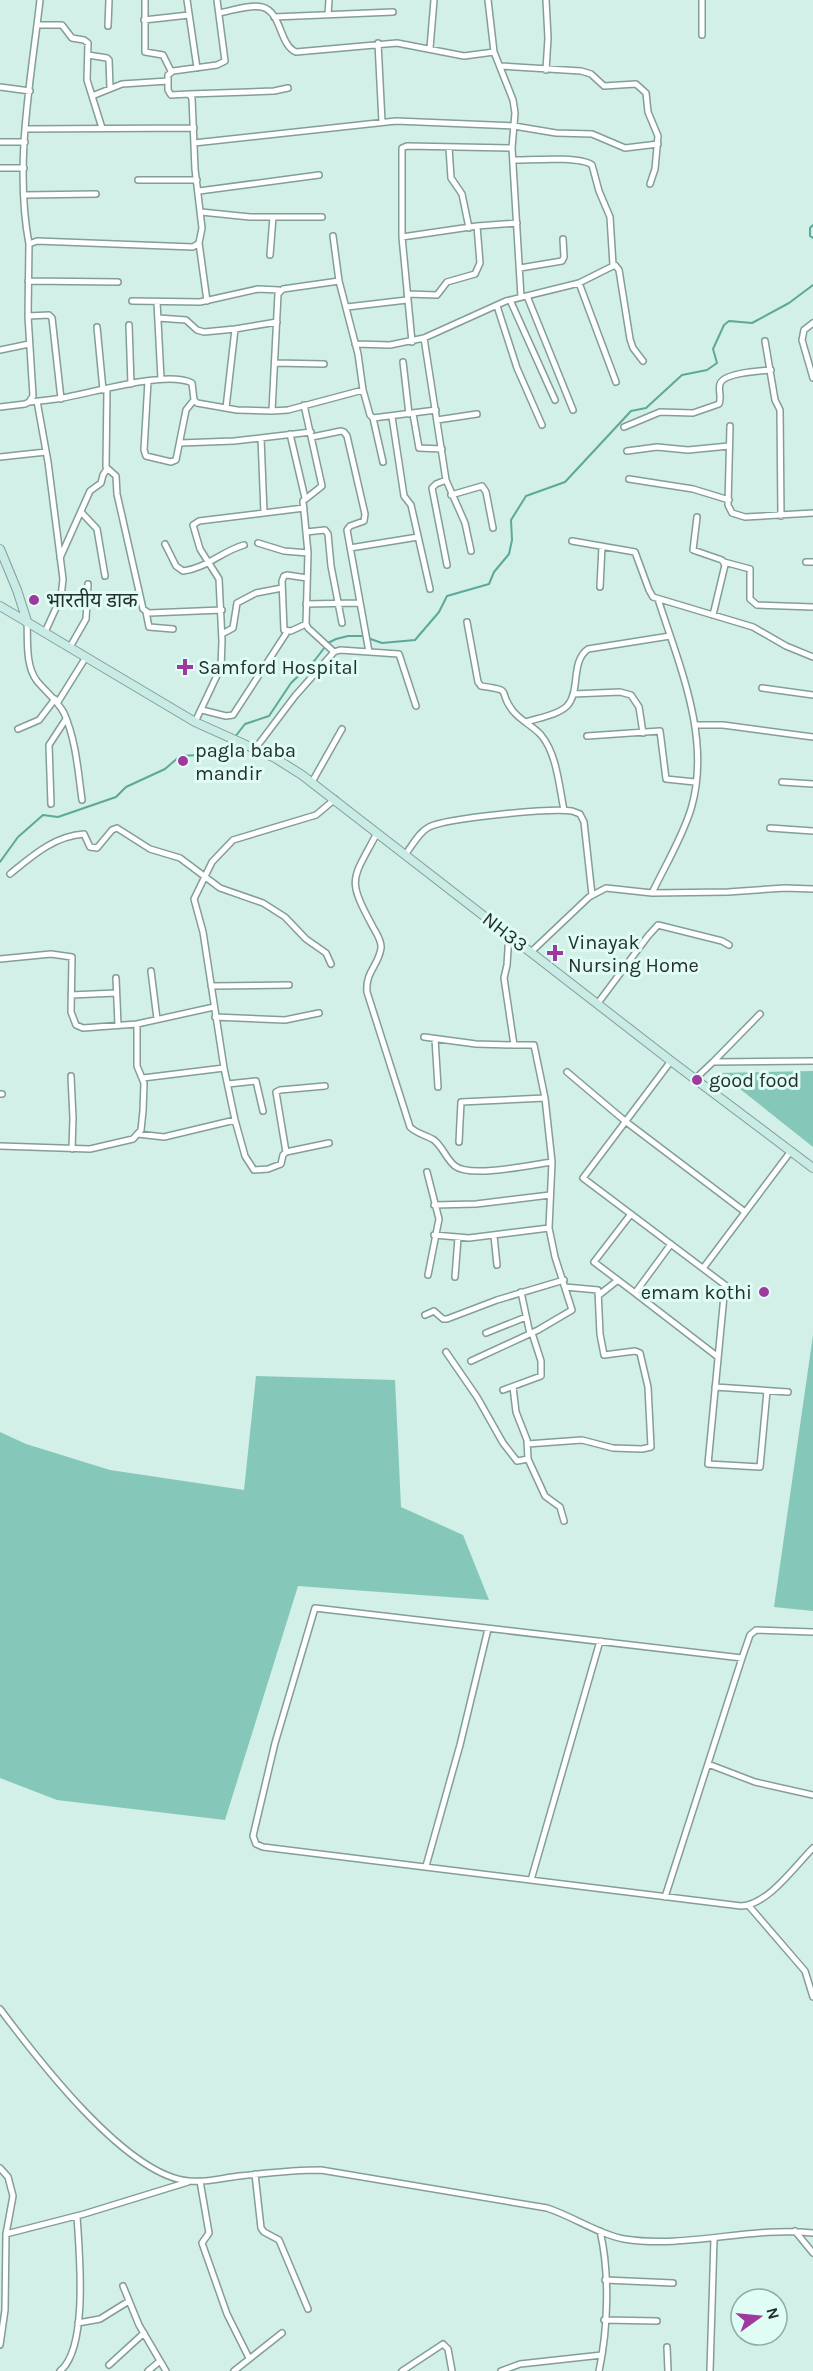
<svg xmlns="http://www.w3.org/2000/svg" width="813" height="2371" font-family="Karla,'Noto Sans Devanagari',sans-serif">
	<style>
		.green { fill: #85c8b9 }
		.lines { fill: none; stroke-linecap: round; stroke-linejoin: round }
		.stream { stroke: #5ca899; stroke-width: 2 }
		.minor-casing { stroke: #839e97; stroke-width: 8 }
		.secondary-casing { stroke: #839e97; stroke-width: 10 }
		.minor { stroke: #fff; stroke-width: 5 }
		.secondary { stroke: #c8ece5; stroke-width: 8 }
		.poi-dot { fill: #a0399d; stroke: #dffcf5; stroke-width: 2 }
		.labels { text-anchor: middle; dominant-baseline: central; stroke-width: 6; stroke-linejoin: round; paint-order: stroke }
		.poi-label { font-size: 20px; fill: #25302e; stroke: #dffcf5; text-anchor: start }
		.street-label { font-size: 20px; fill: #25302e; stroke: #dffcf5 }
	</style>
	<rect width="100%" height="100%" fill="#d2efe8"/>
	<!-- green -->
	<path class="green" d="M 813,1071 L 813,1147 L 720,1073 Z
		M 813,1335 L 813,1611 L 774,1607 Z
		M 256,1376 L 395,1380 L 401,1507 L 463,1535 L 489,1600 L 298,1586 L 225,1820 L 57,1800 L 0,1778 L 0,1432 L 26,1444 L 110,1470 L 244,1490 Z"/>
	<g class="lines">
		<!-- stream -->
		<path class="stream" d="M 813,225 L 810,228 L 810,236 L 813,238
			M 0,862 L 18,837 L 43,815 L 58,817 L 116,797 L 126,787 L 165,769 L 180,756 L 218,754 L 224,751 L 245,724 L 269,716 L 291,683 L 315,660 L 328,643 L 336,639 L 348,636 L 362,636 L 382,643 L 415,640 L 439,612 L 447,596 L 489,584 L 494,572 L 509,554 L 512,540 L 511,520 L 526,496 L 565,482 L 631,411 L 646,408 L 682,375 L 707,370 L 717,363 L 713,349 L 724,325 L 729,321 L 752,323 L 789,303 L 813,285"/>
		<!-- minor casing -->
		<g class="minor-casing">
			<path id="minor" d="M 145,0 L 145,52 L 163,55 L 171,71
				M 187,0 L 197,68
				M 488,0 L 494,52 L 513,100 L 515,113 L 512,148 L 521,297
				M 546,0 L 548,38 L 546,70
				M 702,0 L 702,35
				M 219,13 C 231,11 250,4 262,7 C 282,12 279,45 296,52 L 397,43 L 464,56 L 494,52
				M 328,14 L 329,0
				M 274,17 L 393,12
				M 144,20 L 189,15
				M 37,25 L 62,25 L 72,38 L 84,40 L 88,43 L 87,80 L 102,128
				M 108,26 L 109,0
				M 378,43 L 382,122
				M 430,48 L 434,0
				M 88,55 L 107,58 L 109,60 L 110,88
				M 500,66 L 581,71 L 591,74 L 604,86 L 636,84 L 646,93 L 648,112 L 658,136 L 655,169 L 650,184
				M 0,87 L 30,91
				M 189,94 L 274,91 L 288,88
				M 92,96 L 122,84 L 168,81
				M 26,129 L 194,128
				M 0,142 L 25,142
				M 194,143 L 396,121 L 514,126 L 556,133 L 592,134 L 625,148 L 658,144
				M 449,148 L 451,178 L 462,194 L 469,228
				M 513,160 C 531,160 579,156 592,165 L 599,191 L 610,217 L 613,265
				M 0,168 L 24,168
				M 138,180 L 197,180
				M 199,191 L 319,175
				M 24,195 L 96,194
				M 201,212 L 250,217 L 322,217
				M 333,236 L 339,281
				M 402,237 L 477,226 L 517,223
				M 199,243 L 207,301
				M 29,244 C 14,164 31,80 40,0
				M 270,255 L 273,217
				M 520,268 L 562,261 L 564,257 L 563,239
				M 28,281 L 118,282
				M 579,283 L 616,382
				M 407,294 L 437,295 L 447,282 L 475,274 L 480,263 L 477,226
				M 527,296 L 573,410
				M 510,300 L 555,400
				M 132,301 L 200,302 L 258,289 L 279,290
				M 157,302 L 161,379
				M 497,306 L 517,368 L 542,425
				M 347,307 L 407,300
				M 28,316 L 49,315 L 52,318 L 61,399
				M 158,318 L 186,320 L 197,330 L 204,332 L 235,329 L 277,322
				M 813,323 L 804,330 L 802,340 L 813,378
				M 129,325 L 131,384
				M 97,327 L 103,390
				M 424,338 L 446,480 L 465,523 L 471,551
				M 765,341 L 775,400 L 780,410 L 781,516
				M 412,342 L 402,237 L 402,148 L 407,146 L 512,148
				M 355,344 L 390,345 L 424,338 L 506,301 L 579,283 L 615,265 L 619,270 L 630,339 L 633,348 L 643,361
				M 0,350 L 29,344
				M 403,362 L 409,414
				M 275,363 L 324,364
				M 148,381 L 144,450 L 146,456 L 171,462 L 176,460 L 186,410 L 194,400
				M 107,389 L 106,467 L 116,476 L 117,494 L 143,609 L 149,613 L 222,610
				M 37,401 L 48,462 L 63,579 L 61,597 L 45,632
				M 29,402 C 40,401 51,400 62,398 C 93,393 165,370 192,383 L 194,400 L 197,403 L 237,410 L 272,411 L 288,410 L 363,390 L 370,415 L 373,418 L 436,410
				M 304,405 L 322,486 L 303,501 L 308,553 L 306,624 L 308,628 L 334,652
				M 0,407 L 25,404 L 29,402 L 33,396 L 28,316 L 29,244 L 37,241 L 193,247 L 199,243 L 202,228 L 195,169 L 192,98 L 189,94 L 171,95 L 168,90 L 168,75 L 173,71 L 217,65 L 225,61 L 217,0
				M 226,408 L 235,329
				M 272,411 L 278,294 L 283,289 L 339,281 L 358,354 L 363,390
				M 413,414 L 419,448 L 442,449
				M 392,417 L 404,496 L 411,505 L 430,589
				M 373,418 L 383,462
				M 437,420 L 477,414
				M 730,426 L 728,505 L 732,513 L 745,517 L 813,513
				M 624,427 L 660,412 L 693,413 L 719,404 C 722,397 718,391 720,384 C 723,373 760,371 771,370
				M 290,434 L 305,498
				M 312,437 L 341,431 L 344,432 L 347,436 L 365,514 L 364,521 L 350,526 L 347,530 L 369,652
				M 261,438 L 264,513
				M 180,443 L 234,441 L 311,432
				M 627,451 L 657,447 L 688,450 L 729,446
				M 0,457 L 46,452
				M 629,479 L 693,489 L 729,500
				M 446,480 L 436,484 L 432,488 L 447,565
				M 451,495 L 482,486 L 486,492 L 493,528
				M 81,512 L 97,529 L 105,576
				M 697,517 L 693,550 L 722,560 L 725,565 L 713,615
				M 306,532 L 325,530 L 328,534 L 331,566 L 342,623
				M 572,541 L 635,552 L 649,590 L 653,597 L 753,627 L 786,646 L 813,657
				M 258,543 L 284,551 L 308,553
				M 165,544 L 176,566 L 183,571 C 207,568 222,551 244,545
				M 350,548 L 418,537
				M 60,558 L 90,491 L 101,483 L 103,475 L 107,469
				M 724,562 L 750,569 L 750,599 L 757,605 L 813,607
				M 806,562 L 813,562
				M 600,587 L 602,546
				M 306,604 L 360,603
				M 146,612 L 149,627 L 173,629
				M 27,621 C 28,639 25,666 37,681 C 46,692 57,700 64,713 C 76,740 78,771 82,800
				M 467,622 L 478,682 L 481,686 C 516,691 496,690 513,711 C 521,721 533,726 541,735 C 557,754 559,786 564,810
				M 306,624 L 291,631 L 284,630 L 282,581 L 284,576 L 287,575 L 307,578
				M 222,634 L 233,628 L 237,603 L 256,593 L 282,588
				M 70,647 L 86,619 L 88,584
				M 762,688 L 813,695
				M 573,694 L 620,692 L 631,695 L 639,707 L 643,733
				M 58,702 L 86,657
				M 202,710 L 226,716 L 233,715 L 287,632
				M 195,722 L 221,667 L 222,641 L 219,579 L 200,549 L 193,525 L 199,521 L 304,508
				M 526,722 C 538,718 558,715 567,706 C 581,691 570,662 588,649 L 670,636
				M 695,725 L 723,725 L 813,737
				M 18,729 L 39,720 L 55,699
				M 587,736 L 660,731 L 666,779 L 695,782
				M 255,749 L 295,696 L 334,652 L 340,650 L 399,654 L 416,706
				M 312,782 L 342,729
				M 782,782 L 813,784
				M 51,804 L 49,745 L 66,719
				M 770,828 L 813,831
				M 377,833 C 352,881 346,877 373,927 C 376,933 382,941 381,948 C 379,965 365,972 367,992 L 410,1127 C 417,1134 426,1135 434,1140 C 443,1147 446,1159 455,1166 C 470,1178 531,1165 552,1162
				M 405,855 C 412,846 419,832 429,827 C 447,818 550,808 572,811 L 580,814 L 584,822 L 592,895
				M 10,874 C 32,856 54,836 84,834 L 90,847 L 97,848 L 112,830 L 117,828 L 150,849 L 180,858 L 220,888 L 263,903 L 285,917 L 306,939 L 326,953 L 331,964
				M 652,893 C 665,866 682,838 691,809 C 712,739 679,665 658,599
				M 531,952 L 589,897 L 606,888 L 652,893 L 728,892 L 785,888 L 813,889
				M 0,959 L 51,954 L 72,957 L 71,1012 L 76,1025 L 83,1028 L 137,1024 L 214,1007
				M 151,971 L 157,1019
				M 116,978 L 118,1025
				M 211,986 L 289,985
				M 71,995 L 116,993
				M 598,1003 L 648,936 L 658,925 L 722,941 L 729,945
				M 215,1017 L 285,1020 L 319,1013
				M 424,1037 L 476,1044 L 514,1045
				M 435,1039 L 438,1087
				M 671,1061 L 583,1178 L 725,1285 L 708,1464 L 760,1467 L 767,1391
				M 713,1062 L 760,1014
				M 567,1072 L 625,1121 L 745,1212
				M 71,1076 L 73,1118 L 72,1149
				M 143,1078 L 224,1068
				M 695,1079 L 713,1062 L 813,1061
				M 228,1084 L 256,1081 L 263,1111
				M 0,1094 L 2,1094
				M 138,1134 L 164,1137 L 235,1120
				M 459,1142 L 461,1102 L 545,1098
				M 329,1143 L 286,1152 L 283,1155 L 281,1164 L 268,1169 L 254,1170 L 245,1156 L 235,1120 L 224,1068 L 203,932 L 194,899 L 212,862 L 233,840 L 316,815 L 335,799
				M 0,1146 L 90,1149 L 133,1139 L 141,1130 L 143,1111 L 144,1083 L 137,1066 L 137,1024
				M 286,1152 L 276,1092 L 280,1090 L 325,1086
				M 427,1172 L 439,1219 L 428,1275
				M 434,1205 L 476,1204 L 550,1195
				M 631,1214 L 594,1262 L 635,1293
				M 434,1235 L 469,1238 L 549,1228
				M 494,1236 L 497,1265
				M 671,1244 L 635,1293 L 718,1357
				M 704,1267 L 791,1151
				M 455,1277 L 458,1238
				M 521,1292 L 530,1334
				M 599,1295 L 618,1280
				M 425,1315 L 434,1311 L 443,1319 L 447,1319 L 497,1300 L 564,1280
				M 486,1333 L 526,1317
				M 446,1352 L 477,1397 L 503,1443 L 517,1461 L 528,1459
				M 471,1361 L 538,1330 L 572,1310 L 555,1257 L 549,1228 L 552,1162 L 545,1098 L 534,1045 L 514,1045 L 504,978 L 507,965 L 509,934
				M 513,1387 L 516,1412 L 527,1440 L 528,1459 L 545,1496 L 560,1507 L 564,1521
				M 715,1387 L 788,1392
				M 503,1390 L 541,1376 L 541,1361 L 532,1333
				M 527,1444 L 582,1440 L 613,1448 L 642,1449 L 651,1447 L 648,1387 L 640,1353 L 635,1351 L 604,1355 L 600,1334 L 598,1290 L 565,1287
				M 813,1632 L 756,1630 L 750,1635 L 742,1658 L 315,1608 L 275,1743 L 253,1836 L 256,1844 L 263,1847 L 741,1906 C 768,1905 795,1866 813,1848
				M 708,1764 L 755,1782 L 813,1795
				M 426,1866 L 460,1745 L 488,1629
				M 531,1880 L 600,1641
				M 665,1897 L 742,1658
				M 749,1906 L 805,1971 L 813,1997
				M 0,2009 C 36,2057 126,2176 189,2181 C 206,2183 222,2178 239,2176 C 266,2173 293,2170 321,2170 L 547,2208 C 572,2216 600,2235 624,2239 C 687,2249 750,2226 813,2233
				M 0,2168 L 8,2177 L 13,2196 L 6,2234 L 5,2310 L 0,2345
				M 255,2174 L 261,2228 L 264,2232 L 279,2240 L 308,2309
				M 200,2181 L 209,2233 L 202,2243 L 227,2314 L 249,2358
				M 795,2231 L 813,2253
				M 6,2234 L 84,2214 L 188,2182
				M 605,2280 L 673,2283
				M 123,2286 L 139,2325 L 166,2371
				M 604,2320 L 657,2321
				M 78,2323 L 100,2319 L 129,2301
				M 667,2347 L 668,2371
				M 109,2365 L 144,2333
				M 60,2371 C 89,2348 79,2250 77,2216
				M 148,2371 L 160,2361
				M 234,2371 L 282,2333
				M 402,2371 L 443,2344 L 448,2349 L 452,2371
				M 501,2371 L 520,2364 L 602,2355
				M 599,2371 C 608,2329 610,2273 600,2231
				M 710,2371 L 714,2239"/>
		</g>
		<!-- secondary casing -->
		<g class="secondary-casing">
			<path id="secondary" d="M 0,549 L 17,590 L 27,621
				M 0,606 L 195,722 L 275,758 L 302,775 L 671,1061 L 813,1168"/>
		</g>
		<!-- minor -->
		<use href="#minor" class="minor"/>
		<!-- secondary -->
		<use href="#secondary" class="secondary"/>
	</g>
	<!-- markers -->
	<g class="poi-dot">
		<circle cx="34" cy="600" r="6"/>
		<path d="M182 658h6v6h6v6h-6v6h-6v-6h-6v-6h6z"/>
		<circle cx="183" cy="761" r="6"/>
		<path d="M552 944h6v6h6v6h-6v6h-6v-6h-6v-6h6z"/>
		<circle cx="697" cy="1080" r="6"/>
		<circle cx="764" cy="1292" r="6"/>
	</g>
	<g class="labels">
		<!-- poi labels -->
		<g class="poi-label">
			<text x="46" y="600">भारतीय डाक</text>
			<text x="198" y="667">Samford Hospital</text>
			<text x="195" y="750">pagla baba<tspan x="195" dy="23">mandir</tspan></text>
			<text x="568" y="942">Vinayak<tspan x="568" dy="23">Nursing Home</tspan></text>
			<text x="709" y="1080">good food</text>
			<text x="752" y="1292" text-anchor="end">emam kothi</text>
		</g>
		<!-- street labels -->
		<g class="street-label">
			<text transform="translate(505 932) rotate(38)">NH33</text>
		</g>
	</g>
	<!-- north arrow -->
	<g transform="translate(759 2317) rotate(75)"><circle r="28" fill="#dffcf5" stroke="#95aaa5" stroke-width="1.5"/>
	<path d="M0-4.5L10 22L0 15L-10 22Z" fill="#a0399d"/>
	<text y="-9" font-size="16" font-weight="bold" text-anchor="middle" fill="#25302e">N</text>
	</g>
</svg>
